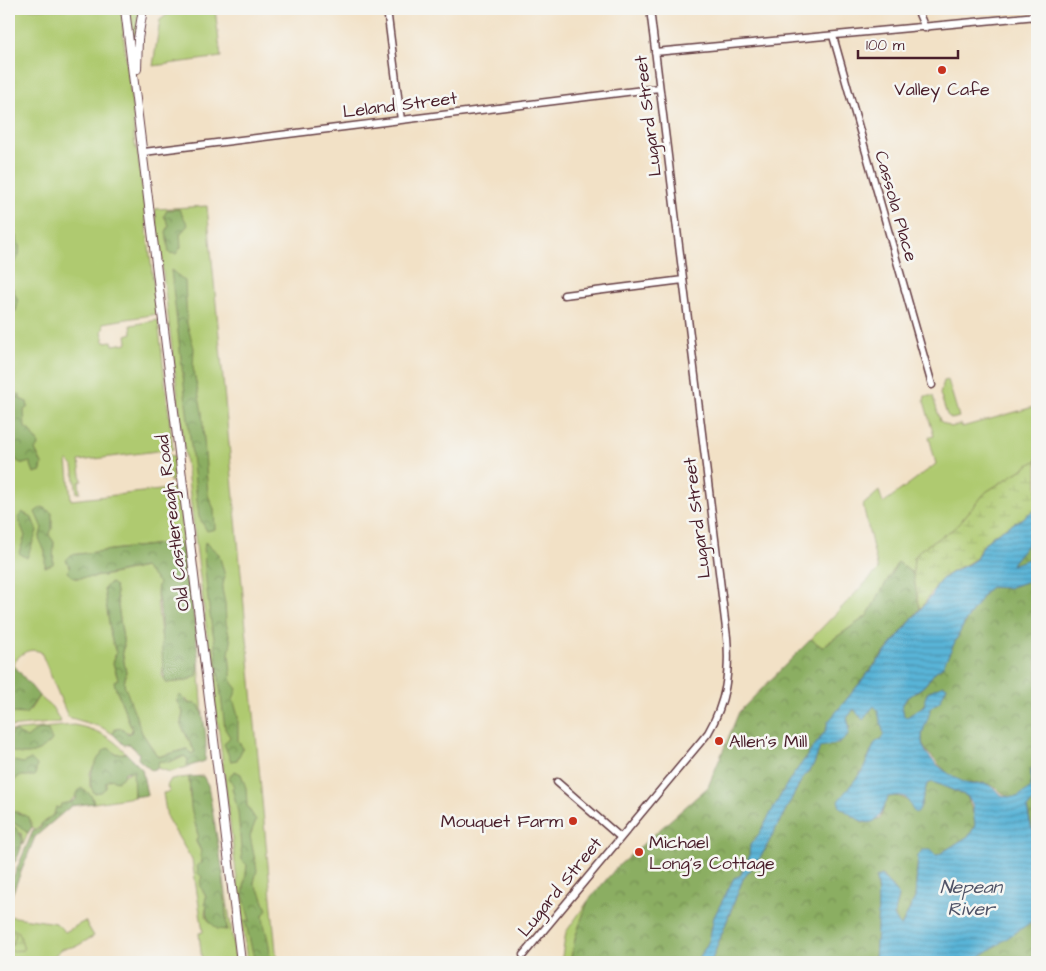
<svg xmlns="http://www.w3.org/2000/svg" width="1046" height="971" font-family="'Architects Daughter',sans-serif">
	<style>
		.grass { fill: #afca70; stroke: #7c744e }
		.forest { fill: url(#forest-crowns); stroke: #6a6646 }
		.wetland { fill: url(#wetland-marsh); stroke: #7c744e }
		.water { fill: url(#water-rules); stroke: #526a81 }
		.lines { fill: none; stroke-linecap: round; stroke-linejoin: round }
		.minor-casing { stroke: #633c42; stroke-width: 9 }
		.tertiary-casing { stroke: #633c42; stroke-width: 10 }
		.minor { stroke: #fff; stroke-width: 6 }
		.tertiary { stroke: #fff; stroke-width: 8 }
		.poi-dot { fill: #c8321e; stroke: #f6f6f2; stroke-width: 2 }
		.labels { text-anchor: middle; dominant-baseline: central; stroke-width: 5; stroke-linejoin: round; paint-order: stroke }
		.poi-label { font-size: 18px; fill: #4a1f2b; stroke: #f6f6f2; text-anchor: start }
		.street-label { font-size: 18px; fill: #4a1f2b; stroke: #f6f6f2 }
		.water-label { font-size: 19px; font-style: italic; fill: #4f5367; stroke: #f6f6f2 }
	</style>
	<defs>
		<pattern id="forest-crowns" width="20" height="18" patternUnits="userSpaceOnUse" patternTransform="scale(1.25)"><rect width="20" height="18" fill="#8bae62"/><path d="M2 6a3 3 0 1 1 6 0M12 15a3 3 0 1 1 6 0" fill="none" stroke="#748d51"/></pattern>
		<pattern id="wetland-marsh" width="20" height="14" patternUnits="userSpaceOnUse" patternTransform="scale(1.25)"><rect width="20" height="14" fill="#afca70"/><path d="M1 5h8M5 5V1M11 12h8M15 12V8" fill="none" stroke="#98ad61"/></pattern>
		<pattern id="water-rules" width="6" height="5" patternUnits="userSpaceOnUse" patternTransform="scale(1.25)"><rect width="6" height="5" fill="#59b4d7"/><path d="M0 2.5h6" fill="none" stroke="#4c92af"/></pattern>
	</defs>
	<rect width="100%" height="100%" fill="#f6f6f2"/>
	<filter id="ink" filterUnits="userSpaceOnUse"><feTurbulence type="fractalNoise" baseFrequency=".02" numOctaves="2"/><feDisplacementMap in="SourceGraphic" scale="10" xChannelSelector="R" yChannelSelector="G"/><feConvolveMatrix kernelMatrix="1 2 1 2 8 2 1 2 1" color-interpolation-filters="sRGB"/></filter>
	<filter id="wash" filterUnits="userSpaceOnUse"><feTurbulence type="fractalNoise" baseFrequency=".0096" numOctaves="4" result="noise"/><feDisplacementMap in="SourceGraphic" scale="20" xChannelSelector="R" yChannelSelector="G"/><feGaussianBlur stdDeviation="1.12" result="paint"/><feColorMatrix in="noise" values="0 0 0 0 0 0 0 0 0 0 0 0 0 0 0 0 0 1.4 0 .05"/><feComposite in="paint" operator="in"/></filter>
	<g filter="url(#wash)">
		<rect width="100%" height="100%" fill="#f2e1c6"/>
		<!-- grass -->
		<path class="grass" d="M 9,9 L 122,9 C 123,44 129,78 133,113 C 135,127 132,140 138,154 L 157,314 L 103,323 L 104,329 L 102,330 L 104,342 L 112,341 L 113,345 L 127,343 L 126,335 L 132,333 L 131,325 L 158,320 L 173,449 L 79,461 L 82,481 L 79,482 L 80,493 L 77,493 L 73,466 L 67,460 L 71,500 L 178,488 L 186,553 L 177,542 L 71,555 L 70,567 L 74,578 L 96,577 L 99,575 L 103,576 L 145,567 L 159,583 C 152,597 168,653 162,675 L 167,683 L 185,681 L 197,676 L 199,662 L 203,715 L 199,705 L 191,706 L 186,699 L 180,705 L 183,712 L 181,725 L 195,752 L 191,754 L 187,749 L 158,757 L 142,733 L 126,693 L 124,684 L 126,673 L 122,651 L 124,646 L 115,586 L 105,589 L 111,637 L 116,653 L 113,663 L 118,679 L 115,681 L 115,686 L 132,729 L 131,733 L 115,729 L 113,734 L 101,727 L 68,717 L 41,652 C 28,647 20,654 13,664 L 9,663 Z
			M 129,9 L 140,9 L 136,38 L 130,38 Z
			M 204,9 L 215,9 L 221,57 L 153,66 L 160,20 L 168,14 Z
			M 207,206 L 277,962 L 247,962 L 155,209 Z
			M 948,380 L 959,417 L 952,419 L 947,415 L 940,394 L 944,381 Z
			M 925,396 L 933,396 L 940,421 L 951,427 L 961,424 L 962,427 L 1037,406 L 1037,460 L 986,492 L 955,528 L 920,550 L 914,558 L 913,574 L 898,562 L 867,616 L 822,647 L 811,639 L 878,570 L 863,505 L 879,491 L 883,503 L 936,464 L 929,437 L 934,436 L 924,401 Z
			M 167,455 L 174,456 L 177,479 L 170,482 Z
			M 39,696 L 52,707 L 61,722 L 9,727 L 9,713 L 30,710 Z
			M 74,725 C 96,729 112,737 126,753 L 115,754 L 105,749 L 90,773 L 90,787 L 134,771 L 134,797 L 94,803 L 91,795 L 74,798 L 36,830 L 32,827 L 30,820 L 17,812 L 9,814 L 9,731 Z
			M 184,756 L 188,759 L 187,767 L 170,772 L 157,768 L 159,760 L 179,759 Z
			M 189,777 L 190,797 L 198,835 L 196,842 L 201,851 L 202,889 L 206,896 L 205,904 L 207,906 L 205,913 L 208,920 L 227,930 L 223,873 L 236,962 L 202,962 L 199,933 L 203,932 L 192,860 L 167,818 L 163,793 L 170,792 L 167,786 L 171,779 Z
			M 9,818 L 28,833 L 23,845 L 21,833 L 9,836 Z
			M 588,901 L 576,935 L 570,962 L 561,962 L 566,932 Z
			M 9,916 L 56,923 L 65,932 L 85,921 L 94,936 L 77,946 L 62,949 L 47,962 L 9,962 Z"/>
		<!-- forest -->
		<path class="forest" d="M 179,209 L 188,225 L 180,234 L 181,247 L 176,254 L 169,253 L 166,232 L 169,225 L 164,216 L 167,210 Z
			M 15,235 C 21,245 22,259 11,265 L 9,238 Z
			M 171,270 L 185,281 L 187,324 L 194,348 L 193,367 L 202,412 L 208,495 L 214,509 L 215,529 L 207,531 L 199,517 Z
			M 9,287 L 13,288 L 18,302 L 16,311 L 10,313 Z
			M 20,394 L 20,399 L 27,402 L 28,407 L 24,410 L 25,428 L 30,430 L 39,444 L 35,450 L 42,464 L 41,471 L 34,473 L 30,462 L 23,464 L 17,461 L 10,448 L 13,443 L 9,433 L 9,401 L 14,402 L 15,395 Z
			M 42,507 L 52,513 L 52,529 L 49,535 L 54,542 L 53,564 L 45,567 L 45,551 L 39,539 L 42,528 L 35,512 Z
			M 22,512 L 32,518 L 37,531 L 27,558 L 19,553 L 25,536 L 18,518 Z
			M 1037,532 L 1037,556 L 1010,566 L 1035,534 Z
			M 177,542 L 186,553 L 199,662 L 197,676 L 185,681 L 166,683 C 161,671 162,627 160,610 C 159,600 155,592 159,583 L 144,567 L 102,576 L 99,575 L 96,577 L 74,578 L 67,572 L 70,567 L 66,560 L 71,555 Z
			M 205,542 L 219,554 L 225,576 L 222,589 L 225,603 L 226,623 L 231,642 L 229,654 L 232,683 L 237,689 L 233,699 L 238,716 L 238,741 L 243,748 L 237,760 L 231,761 L 224,744 L 230,737 L 225,729 L 214,637 C 210,625 202,552 205,542 Z
			M 898,562 L 913,574 L 920,609 L 828,722 L 826,730 L 788,782 L 759,834 L 750,845 L 749,857 L 741,875 L 734,878 L 714,917 L 709,941 L 697,962 L 570,962 L 576,935 L 588,901 L 617,867 L 708,787 L 739,712 L 811,639 L 822,647 L 867,616 Z
			M 1037,578 L 1037,763 L 1031,770 L 1031,788 C 1008,811 1003,786 984,783 C 981,783 977,784 973,784 C 955,783 946,772 935,760 C 930,755 923,749 922,741 C 921,732 927,717 930,708 L 939,702 L 944,685 L 927,693 L 925,705 L 907,717 L 904,716 L 902,706 L 906,699 L 924,686 L 936,671 L 943,665 L 965,622 L 986,591 L 991,587 L 1008,588 Z
			M 112,583 L 115,586 L 124,646 L 122,651 L 126,673 L 124,684 L 142,733 L 158,757 L 187,749 L 191,754 L 195,752 L 181,725 L 183,712 L 177,700 L 180,695 L 190,705 L 191,703 L 199,705 C 206,722 207,743 205,761 L 187,767 L 188,759 L 184,756 L 169,762 L 159,761 L 157,768 L 151,770 L 138,759 L 139,753 L 129,744 L 124,745 L 113,734 L 115,729 L 122,728 L 128,734 L 131,733 L 132,729 L 115,686 L 114,681 L 118,679 L 113,663 L 116,653 L 111,637 L 104,589 L 108,584 Z
			M 9,663 L 13,664 L 39,696 L 26,714 L 9,713 Z
			M 874,706 L 877,708 L 884,733 L 881,739 L 875,743 L 863,770 L 850,786 L 840,807 L 864,823 L 880,818 L 888,797 C 904,794 908,801 919,811 L 927,784 L 933,782 L 967,796 L 974,816 L 975,825 L 970,835 L 938,855 L 918,856 L 915,898 L 900,928 L 894,917 L 899,896 L 882,875 L 876,878 C 880,901 876,937 875,962 L 711,962 L 743,879 L 762,855 L 802,779 L 814,764 L 820,746 L 839,744 L 850,728 L 847,718 L 854,709 L 860,717 Z
			M 38,729 L 48,730 L 52,740 C 41,753 27,758 11,751 L 9,737 L 14,731 L 27,738 Z
			M 110,748 L 115,754 L 126,753 L 142,769 L 147,795 L 134,797 L 133,771 L 125,772 L 122,778 L 117,781 L 110,779 L 106,782 L 106,788 L 101,792 L 94,793 C 85,779 95,761 105,749 Z
			M 31,759 L 37,765 L 35,776 L 19,776 L 9,787 L 9,767 L 14,761 L 23,763 Z
			M 235,771 L 241,774 L 246,788 L 247,806 L 256,820 L 250,836 L 257,870 L 254,883 L 261,894 L 267,910 L 263,915 C 264,932 272,944 269,962 L 255,962 L 245,920 L 250,921 L 243,895 L 247,865 L 242,860 L 238,812 L 232,788 L 234,786 L 228,778 Z
			M 203,776 L 208,785 L 223,873 L 227,930 L 217,929 C 210,922 204,917 207,906 L 205,904 L 206,896 C 202,890 198,884 202,877 L 198,873 L 197,865 L 202,863 L 200,856 L 201,851 L 196,841 L 198,835 L 191,808 L 189,777 Z
			M 81,788 L 91,795 L 94,803 L 71,806 L 35,837 L 9,902 L 9,887 L 33,831 L 41,828 L 41,824 L 54,814 L 56,807 L 60,808 L 61,804 L 71,802 L 77,798 L 75,795 Z
			M 1037,800 L 1037,838 L 1031,826 L 1027,808 L 1032,802 Z
			M 12,811 L 29,817 L 32,827 L 28,833 L 11,821 L 9,814 Z
			M 15,827 C 26,839 22,849 15,862 L 12,861 L 9,852 L 9,836 L 14,836 L 12,828 Z
			M 1037,918 L 1037,962 L 972,962 L 975,959 Z"/>
		<!-- wetland -->
		<path class="wetland" d="M 1037,460 L 1037,510 C 1029,512 1027,516 1020,520 C 1002,530 984,537 976,558 C 966,566 954,569 944,577 C 936,583 928,600 920,609 L 913,574 L 914,558 L 920,550 L 955,528 L 986,492 Z
			M 9,927 L 19,932 L 24,950 L 9,951 L 9,946 L 12,945 L 16,935 L 15,932 L 9,933 Z"/>
		<!-- water -->
		<path class="water" d="M 1037,510 L 1037,532 L 1011,565 L 1037,556 L 1037,578 L 1008,588 L 991,587 L 986,591 L 965,622 L 943,666 L 936,671 L 924,686 L 906,699 L 902,706 L 904,716 L 907,717 L 925,705 C 923,692 933,689 944,685 L 947,687 L 939,702 L 930,708 C 930,719 921,729 922,741 C 922,757 956,782 971,784 C 976,785 982,783 987,784 C 993,786 996,792 1002,795 C 1006,797 1013,797 1017,797 L 1031,788 L 1031,770 L 1037,763 L 1037,800 L 1032,802 L 1027,808 L 1031,826 L 1037,838 L 1037,918 L 972,962 L 875,962 C 876,937 880,901 876,878 L 881,875 L 899,896 L 894,916 L 901,927 L 915,898 L 918,856 L 922,850 L 931,850 L 935,855 L 938,855 L 970,835 L 975,825 L 972,804 L 967,796 L 933,782 L 927,784 L 919,811 L 915,813 C 906,802 911,792 888,797 C 875,832 868,827 840,807 L 838,801 L 863,770 L 875,743 L 881,739 L 884,734 L 877,709 L 874,706 L 863,720 L 854,709 L 847,718 C 854,742 840,743 820,747 L 814,764 L 802,779 L 762,855 L 743,879 L 711,962 L 697,962 L 709,941 L 714,917 L 734,878 L 741,875 L 749,857 L 750,845 L 759,834 L 788,782 L 826,730 L 828,722 L 933,594 C 939,573 960,571 976,559 C 985,536 1001,531 1020,520 C 1027,516 1029,512 1037,510 Z"/>
	</g>
	<g filter="url(#ink)">
		<g class="lines">
			<!-- minor casing -->
			<g class="minor-casing">
				<path id="minor" d="M 387,9 L 401,120
					M 917,9 L 925,28
					M 833,36 L 932,385
					M 655,52 L 1037,16
					M 144,152 L 659,88
					M 564,295 L 683,280
					M 557,782 L 620,837
					M 523,955 L 708,733 C 726,702 730,673 727,637 L 650,9"/>
			</g>
			<!-- tertiary casing -->
			<g class="tertiary-casing">
				<path id="tertiary" d="M 125,9 L 241,962
					M 137,69 L 138,39 L 143,9"/>
			</g>
			<!-- minor -->
			<use href="#minor" class="minor"/>
			<!-- tertiary -->
			<use href="#tertiary" class="tertiary"/>
		</g>
	</g>
	<!-- markers -->
	<g class="poi-dot">
		<circle cx="942" cy="70" r="5"/>
		<circle cx="719" cy="741" r="5"/>
		<circle cx="573" cy="821" r="5"/>
		<circle cx="639" cy="852" r="5"/>
	</g>
	<g class="labels">
		<!-- poi labels -->
		<g class="poi-label">
			<text x="942" y="89" text-anchor="middle">Valley Cafe</text>
			<text x="729" y="741">Allen's Mill</text>
			<text x="563" y="821" text-anchor="end">Mouquet Farm</text>
			<text x="649" y="842">Michael<tspan x="649" dy="21">Long's Cottage</tspan></text>
		</g>
		<!-- street labels -->
		<g class="street-label">
			<text transform="translate(400 105) rotate(-7)">Leland Street</text>
			<text transform="translate(648 116) rotate(-97)">Lugard Street</text>
			<text transform="translate(896 206) rotate(74)">Cassola Place</text>
			<text transform="translate(697 518) rotate(-97)">Lugard Street</text>
			<text transform="translate(173 523) rotate(-97)">Old Castlereagh Road</text>
			<text transform="translate(560 887) rotate(-51)">Lugard Street</text>
		</g>
		<!-- water labels -->
		<g class="water-label">
			<text x="971" y="887">Nepean<tspan x="971" dy="22">River</tspan></text>
		</g>
	</g>
	<!-- margin -->
	<rect width="1046" height="971" fill="none" stroke="#f6f6f2" stroke-width="30"/>
	<!-- scale -->
	<path d="M858 50v8h100v-8" fill="none" stroke="#4a1f2b" stroke-width="2.5"/>
	<text x="866" y="50" font-size="15" fill="#4a1f2b" stroke="#f6f6f2" stroke-width="4" paint-order="stroke">100 m</text>
</svg>
